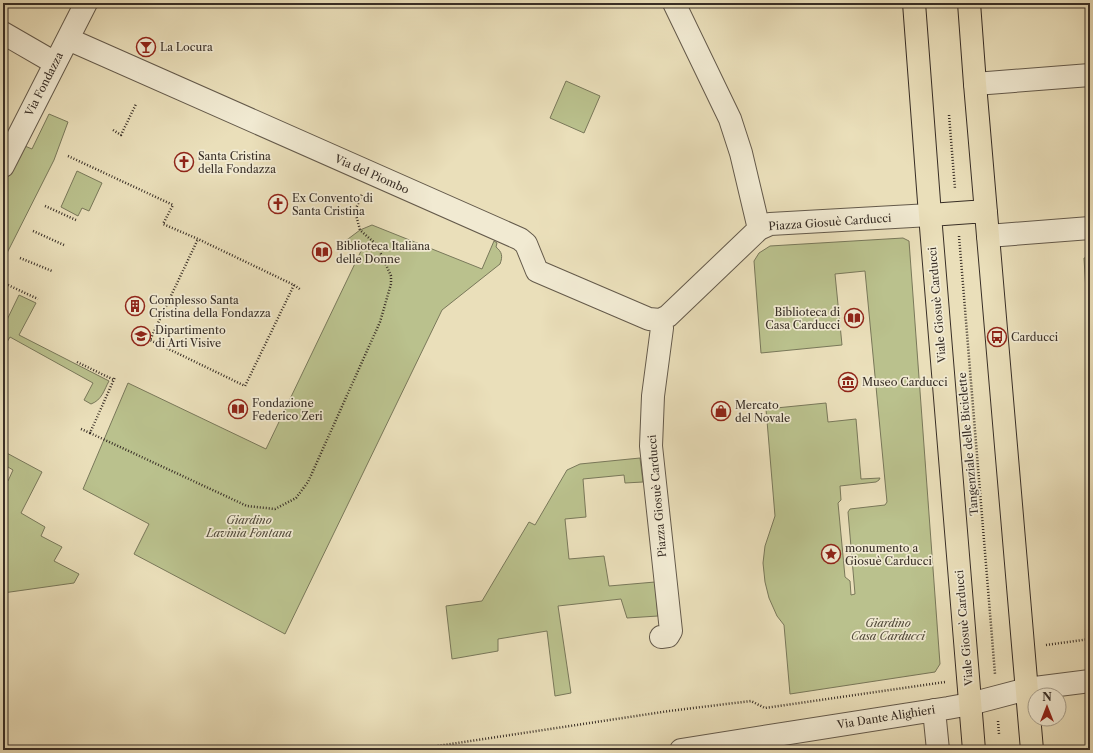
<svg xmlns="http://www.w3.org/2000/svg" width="1093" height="753" font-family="'Libre Caslon Text',serif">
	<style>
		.green { fill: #bac18d; stroke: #79785a }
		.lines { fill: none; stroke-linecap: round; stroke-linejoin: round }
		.minor-casing { stroke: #645a4b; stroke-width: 24 }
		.major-casing { stroke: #382e26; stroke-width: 24 }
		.path { stroke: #382e26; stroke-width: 2.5; stroke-dasharray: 1 2; stroke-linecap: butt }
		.minor { stroke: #f1ead2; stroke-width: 22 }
		.major { stroke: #eadfba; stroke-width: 22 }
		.labels { text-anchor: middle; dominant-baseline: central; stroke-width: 3.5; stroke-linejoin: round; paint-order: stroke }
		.poi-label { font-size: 11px; fill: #382e26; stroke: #f1ead2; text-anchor: start }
		.street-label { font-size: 11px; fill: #382e26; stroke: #f1ead2 }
		.park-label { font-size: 11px; font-style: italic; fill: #524b3b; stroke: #f1ead2 }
	</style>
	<rect width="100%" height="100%" fill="#eadfba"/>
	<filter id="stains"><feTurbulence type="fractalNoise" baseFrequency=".005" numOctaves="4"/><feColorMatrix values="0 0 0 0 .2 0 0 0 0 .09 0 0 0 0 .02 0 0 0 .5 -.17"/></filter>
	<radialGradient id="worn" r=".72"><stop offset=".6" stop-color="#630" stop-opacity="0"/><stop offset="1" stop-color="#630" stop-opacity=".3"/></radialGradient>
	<!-- green -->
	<path class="green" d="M 566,81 L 600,96 L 584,133 L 550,118 Z
		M 49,114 L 68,122 L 54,160 L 3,261 L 3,180 L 20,144 L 32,149 Z
		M 77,171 L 102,183 L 89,211 L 82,208 L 78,216 L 61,207 Z
		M 372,225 L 482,269 L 494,241 L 497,243 L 496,247 C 502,252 503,256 500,264 L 442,310 L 285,634 L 134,554 L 149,524 L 83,489 L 128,383 L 266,449 L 361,251 L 344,242 L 360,230 Z
		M 903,238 L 909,241 L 940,664 L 935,672 L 790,694 L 784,625 L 777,616 L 769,598 L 765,582 L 763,563 L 765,546 L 775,516 L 766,409 L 826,403 L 828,422 L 856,419 L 861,479 L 880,478 L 879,480 L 876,482 L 840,486 L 841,500 L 838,503 L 845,577 L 850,581 L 851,595 L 855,594 L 848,512 L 850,509 L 885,505 L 887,502 L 865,271 L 835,274 L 842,345 L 761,353 L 754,261 L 759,253 L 770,246 Z
		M 1090,257 L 1090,325 L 1088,325 L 1084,258 Z
		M 19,295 L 36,303 L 19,335 L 109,381 C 104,390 102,400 91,404 L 84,400 L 93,383 L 10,337 L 3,349 L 3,328 Z
		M 3,451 L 42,472 L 21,513 L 45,527 L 41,536 L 62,547 L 54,561 L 79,574 L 74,583 L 3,593 L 3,478 L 8,481 L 13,470 L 3,464 Z
		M 640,458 L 643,482 L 625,483 L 624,475 L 583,479 L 586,517 L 565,519 L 569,559 L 604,556 L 609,586 L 655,582 L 658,616 L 627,618 L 621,599 L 558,606 L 571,693 L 555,696 L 547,631 L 498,639 L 498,651 L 452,659 L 446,606 L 482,601 L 529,522 L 535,525 L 567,470 L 580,464 Z"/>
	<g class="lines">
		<!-- minor casing -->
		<g class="minor-casing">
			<path id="minor" d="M 674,3 L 730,119 L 741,153 L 759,229
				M 3,33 L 55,63
				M 68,39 L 520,239 L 526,244 L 537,271 L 649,319 L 660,320 L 668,316 L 759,229 L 770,224 L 930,215
				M 975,84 L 1090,75
				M 3,166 L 86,3
				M 988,236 L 1090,228
				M 660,320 L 662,328 L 653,396 L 651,446 L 671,631 L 668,636 L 661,637
				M 934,710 L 938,750
				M 681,750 L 948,708 L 970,704 L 1027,689 L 1090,681"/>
		</g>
		<!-- major casing -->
		<g class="major-casing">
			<path id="major" d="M 914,3 L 930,215 L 974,750
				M 969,3 L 975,84 L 1032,750
				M 930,215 L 986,211"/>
		</g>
		<!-- path -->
		<path class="path" d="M 949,115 L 955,189
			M 113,130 L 121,135 L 136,104
			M 68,156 L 173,205 L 163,224 L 198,239 L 294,285 L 245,386 L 150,340 L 198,239
			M 45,206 L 76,220
			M 33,231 L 64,245
			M 959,236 L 995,674
			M 20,258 L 52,271
			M 8,285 L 38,299
			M 294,285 L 301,290
			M 77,362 L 114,380
			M 81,429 L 90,433 L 115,377
			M 90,433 L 247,506 L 275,509 L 296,498 L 308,482 L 380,322 L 391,284 L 391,276 L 377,245 L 360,230 L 355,211 L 362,194
			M 1046,645 L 1090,639
			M 998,721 L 999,734
			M 411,750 L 669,711 L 751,701 L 765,708 L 945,682"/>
		<!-- minor -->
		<use href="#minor" class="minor"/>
		<!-- major -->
		<use href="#major" class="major"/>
	</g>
	<!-- icons -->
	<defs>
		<g id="bar-ring" transform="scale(1)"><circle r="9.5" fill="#f1ead2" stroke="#8f2418" stroke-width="1.5"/><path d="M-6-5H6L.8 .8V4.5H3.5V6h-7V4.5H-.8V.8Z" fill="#8f2418"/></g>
		<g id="church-ring" transform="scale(1)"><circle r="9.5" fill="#f1ead2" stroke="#8f2418" stroke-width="1.5"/><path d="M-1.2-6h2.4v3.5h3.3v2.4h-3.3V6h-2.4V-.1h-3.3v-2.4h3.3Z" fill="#8f2418"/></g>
		<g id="library-ring" transform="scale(1)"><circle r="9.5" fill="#f1ead2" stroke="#8f2418" stroke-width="1.5"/><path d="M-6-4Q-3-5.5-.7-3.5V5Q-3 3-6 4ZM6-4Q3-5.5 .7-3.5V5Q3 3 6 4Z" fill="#8f2418"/></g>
		<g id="building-ring" transform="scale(1)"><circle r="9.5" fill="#f1ead2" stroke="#8f2418" stroke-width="1.5"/><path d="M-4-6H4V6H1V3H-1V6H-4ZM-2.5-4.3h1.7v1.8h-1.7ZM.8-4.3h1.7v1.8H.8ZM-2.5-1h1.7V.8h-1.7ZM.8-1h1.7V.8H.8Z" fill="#8f2418"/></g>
		<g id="university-ring" transform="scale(1)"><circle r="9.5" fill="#f1ead2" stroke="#8f2418" stroke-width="1.5"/><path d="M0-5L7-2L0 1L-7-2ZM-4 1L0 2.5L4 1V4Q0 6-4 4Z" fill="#8f2418"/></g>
		<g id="bus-ring" transform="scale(1)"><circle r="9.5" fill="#f1ead2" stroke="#8f2418" stroke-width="1.5"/><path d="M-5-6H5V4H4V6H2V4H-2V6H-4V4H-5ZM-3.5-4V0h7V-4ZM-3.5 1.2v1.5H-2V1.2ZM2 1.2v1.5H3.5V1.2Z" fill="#8f2418"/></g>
		<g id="museum-ring" transform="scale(1)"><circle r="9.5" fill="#f1ead2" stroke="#8f2418" stroke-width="1.5"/><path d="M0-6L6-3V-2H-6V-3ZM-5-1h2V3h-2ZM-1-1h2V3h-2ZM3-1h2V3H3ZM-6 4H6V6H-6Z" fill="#8f2418"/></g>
		<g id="shop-ring" transform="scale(1)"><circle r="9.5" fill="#f1ead2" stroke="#8f2418" stroke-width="1.5"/><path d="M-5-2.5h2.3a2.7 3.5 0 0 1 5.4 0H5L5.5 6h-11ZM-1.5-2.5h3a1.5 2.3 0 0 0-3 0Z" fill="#8f2418"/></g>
		<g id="sight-ring" transform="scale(1)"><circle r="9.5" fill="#f1ead2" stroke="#8f2418" stroke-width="1.5"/><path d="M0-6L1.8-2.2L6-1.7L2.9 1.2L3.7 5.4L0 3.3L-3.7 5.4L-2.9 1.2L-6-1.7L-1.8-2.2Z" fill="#8f2418"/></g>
	</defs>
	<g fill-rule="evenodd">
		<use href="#bar-ring" x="146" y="47"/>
		<use href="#church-ring" x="184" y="162"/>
		<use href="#church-ring" x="278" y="204"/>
		<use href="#library-ring" x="322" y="252"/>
		<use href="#building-ring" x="135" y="306"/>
		<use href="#library-ring" x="854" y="318"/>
		<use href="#university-ring" x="141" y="336"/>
		<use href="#bus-ring" x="997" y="337"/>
		<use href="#museum-ring" x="848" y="382"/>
		<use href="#library-ring" x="238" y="409"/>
		<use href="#shop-ring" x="721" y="411"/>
		<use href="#sight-ring" x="831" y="554"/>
	</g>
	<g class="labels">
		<!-- poi labels -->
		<g class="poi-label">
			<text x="160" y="47">La Locura</text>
			<text x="198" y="156">Santa Cristina<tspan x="198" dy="13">della Fondazza</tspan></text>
			<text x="292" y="198">Ex Convento di<tspan x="292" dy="13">Santa Cristina</tspan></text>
			<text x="336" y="246">Biblioteca Italiana<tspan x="336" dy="13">delle Donne</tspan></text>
			<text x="149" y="300">Complesso Santa<tspan x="149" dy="13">Cristina della Fondazza</tspan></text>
			<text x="840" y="312" text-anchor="end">Biblioteca di<tspan x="840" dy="13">Casa Carducci</tspan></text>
			<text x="155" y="330">Dipartimento<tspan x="155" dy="13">di Arti Visive</tspan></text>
			<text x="1011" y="337">Carducci</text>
			<text x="862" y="382">Museo Carducci</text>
			<text x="252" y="403">Fondazione<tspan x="252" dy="13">Federico Zeri</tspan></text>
			<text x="735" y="405">Mercato<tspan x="735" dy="13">del Novale</tspan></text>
			<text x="845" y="548">monumento a<tspan x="845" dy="13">Giosuè Carducci</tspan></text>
		</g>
		<!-- street labels -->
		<g class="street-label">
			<text transform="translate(44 84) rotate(-63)">Via Fondazza</text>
			<text transform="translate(372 174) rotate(24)">Via del Piombo</text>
			<text transform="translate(830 222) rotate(-4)">Piazza Giosuè Carducci</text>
			<text transform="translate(937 305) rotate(-95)">Viale Giosuè Carducci</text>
			<text transform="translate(968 444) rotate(-95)">Tangenziale delle Biciclette</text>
			<text transform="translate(657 496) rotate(-95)">Piazza Giosuè Carducci</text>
			<text transform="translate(964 628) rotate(-95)">Viale Giosuè Carducci</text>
			<text transform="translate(886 717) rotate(-9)">Via Dante Alighieri</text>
		</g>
		<!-- park labels -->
		<g class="park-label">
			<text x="249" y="520">Giardino<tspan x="249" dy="13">Lavinia Fontana</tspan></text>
			<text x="888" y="623">Giardino<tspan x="888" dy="13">Casa Carducci</tspan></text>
		</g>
	</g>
	<!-- margin -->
	<rect width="1093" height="753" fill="none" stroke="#eadfba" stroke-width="16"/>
	<rect x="4" y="4" width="1085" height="745" fill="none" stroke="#382e26" stroke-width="2"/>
	<rect x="8" y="8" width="1077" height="737" fill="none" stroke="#382e26"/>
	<!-- north arrow -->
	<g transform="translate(1047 707)"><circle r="19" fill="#f1ead2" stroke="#a79f8d"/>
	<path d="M0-3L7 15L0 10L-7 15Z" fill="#8f2418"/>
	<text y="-6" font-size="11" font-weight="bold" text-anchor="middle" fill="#382e26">N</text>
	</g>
	<rect width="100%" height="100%" filter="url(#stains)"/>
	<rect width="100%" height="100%" fill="url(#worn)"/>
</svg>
